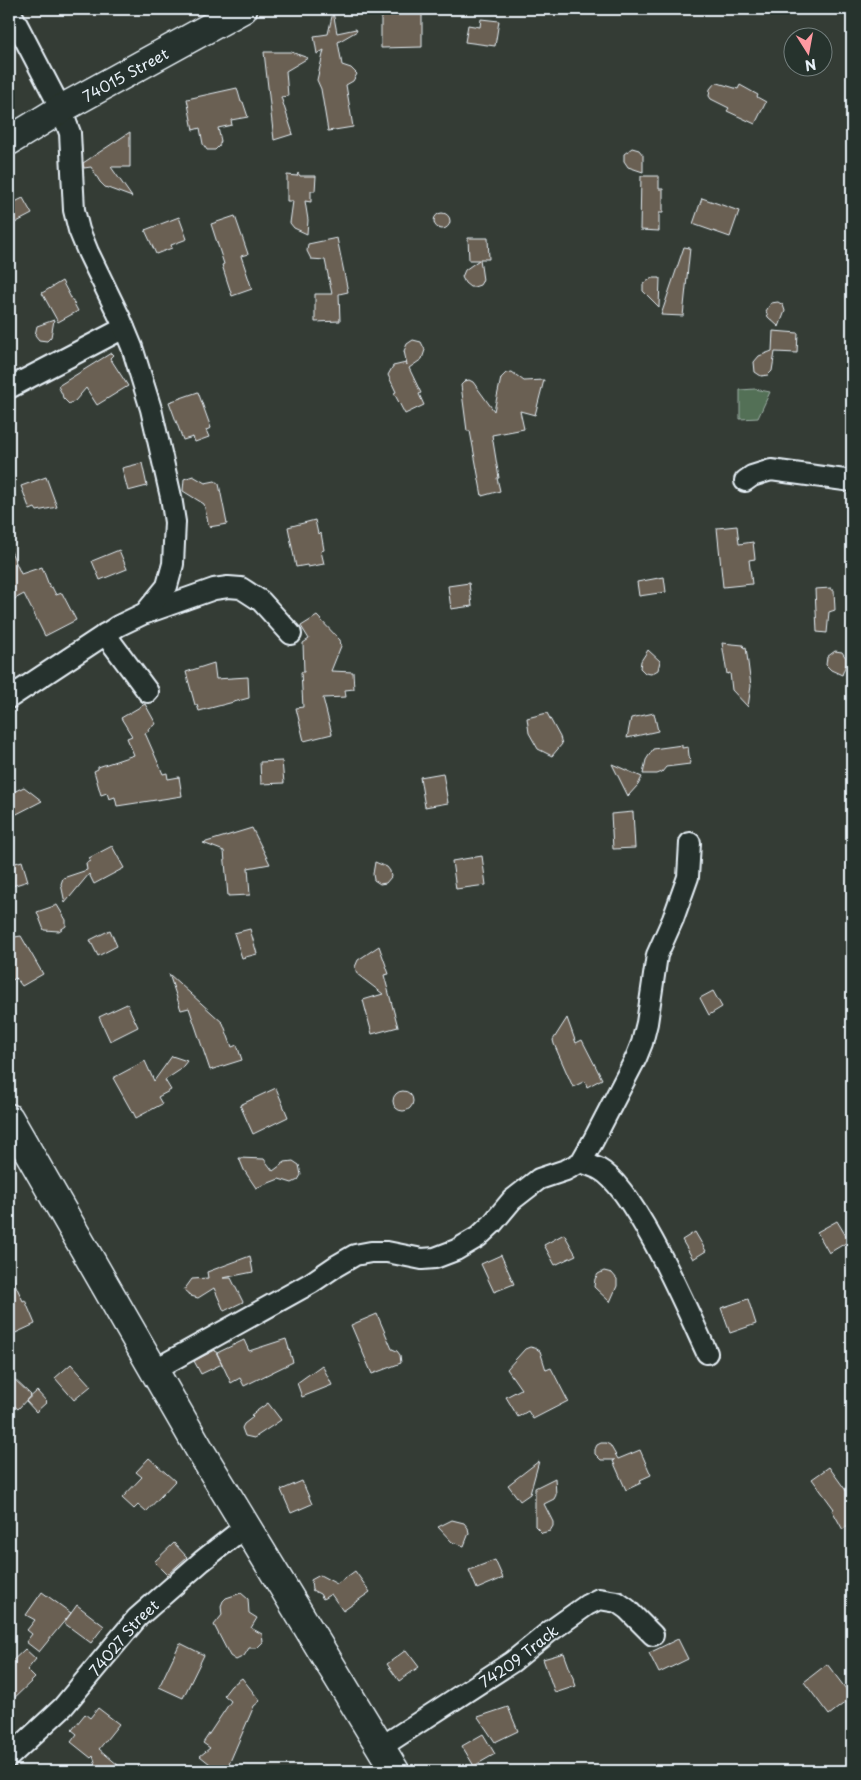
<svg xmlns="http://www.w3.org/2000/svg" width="861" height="1780" font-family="'Playpen Sans',sans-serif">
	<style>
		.green { fill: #536f56; stroke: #9eb0a7 }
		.building { fill: #6a6053; stroke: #e8f1f8 }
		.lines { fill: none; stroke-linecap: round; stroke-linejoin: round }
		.street-casing { stroke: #e8f1f8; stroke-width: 24 }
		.secondary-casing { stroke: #e8f1f8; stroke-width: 31 }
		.street { stroke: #26332d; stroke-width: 20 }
		.secondary { stroke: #26332d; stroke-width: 28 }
		.labels { text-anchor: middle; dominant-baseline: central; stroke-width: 5; stroke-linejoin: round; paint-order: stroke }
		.street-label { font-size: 15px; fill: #e8f1f8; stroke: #26332d }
	</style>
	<rect width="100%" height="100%" fill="#343c35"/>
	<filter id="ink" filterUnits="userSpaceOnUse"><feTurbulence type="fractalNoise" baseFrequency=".02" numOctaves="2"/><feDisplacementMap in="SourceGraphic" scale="10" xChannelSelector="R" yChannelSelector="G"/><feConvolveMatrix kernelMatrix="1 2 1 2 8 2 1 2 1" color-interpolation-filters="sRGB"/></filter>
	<g filter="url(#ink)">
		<!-- green -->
		<path class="green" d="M 755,389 L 770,392 L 758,418 L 740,419 L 740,390 Z"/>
		<!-- building -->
		<path class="building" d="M 398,9 L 422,9 L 422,47 L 381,48 L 381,14 L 398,13 Z
			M 333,12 L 337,33 L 356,29 L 357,31 L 338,42 L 342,65 L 351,68 L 357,74 L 353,81 L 346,85 L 353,127 L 328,131 L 321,89 L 317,80 L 324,50 L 317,54 L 314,36 L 328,34 Z
			M 481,19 L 499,21 L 495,46 L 465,42 L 468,25 L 480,27 Z
			M 264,52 L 291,52 L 308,58 L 286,71 L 288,96 L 281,97 L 293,134 L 274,140 Z
			M 718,83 L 738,89 L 740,85 L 758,95 L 757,97 L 766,102 L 755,124 L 727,111 L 729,108 L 711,99 L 709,96 L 710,89 L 714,84 Z
			M 237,88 L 241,102 L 243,102 L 248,117 L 231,120 L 232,125 L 218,128 L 221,141 L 219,146 L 215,150 L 207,150 L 203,144 L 200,128 L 193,130 L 187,99 Z
			M 130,132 L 130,167 L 111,167 L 132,197 L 105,187 L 100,182 L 91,167 L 84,168 L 83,163 Z
			M 632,148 L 639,150 L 643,155 L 643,172 L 628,167 L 624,161 L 624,154 Z
			M 298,173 L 300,176 L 316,176 L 315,191 L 311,191 L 311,202 L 305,201 L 308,220 L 307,234 L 294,228 L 290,223 L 293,201 L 287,201 L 287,175 L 297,176 Z
			M 641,176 L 659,176 L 659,189 L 663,189 L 663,213 L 659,213 L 659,231 L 640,230 Z
			M 23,198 L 32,214 L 9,226 L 9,205 Z
			M 702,198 L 739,211 L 730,237 L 693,224 Z
			M434 221a8 8 0 1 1 16 0a8 8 0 1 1-16 0Z
			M 235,216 L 248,254 L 241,256 L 252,289 L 232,296 L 222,265 L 224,264 L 211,224 Z
			M 179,217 L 187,239 L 171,245 L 172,248 L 156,254 L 145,230 Z
			M 337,238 L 348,292 L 339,294 L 340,321 L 315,322 L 315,294 L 332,294 L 325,260 L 311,259 L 307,251 L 308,244 Z
			M 468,238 L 488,238 L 489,259 L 480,259 L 483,280 L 480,285 L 474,287 L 470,287 L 465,283 L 462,277 L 465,270 L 479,260 L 469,260 Z
			M 684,247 L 690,248 L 683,316 L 661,315 Z
			M 652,278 L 660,278 L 659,307 L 643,291 L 643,284 Z
			M 62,281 L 78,311 L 58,322 L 42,293 Z
			M 778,302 L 783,305 L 785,311 L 779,327 L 768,317 L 766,311 L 771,303 Z
			M 54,320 L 51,337 L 47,341 L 39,340 L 35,335 L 37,326 Z
			M 773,331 L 798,333 L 797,353 L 775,352 L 772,371 L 768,375 L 761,376 L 755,372 L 754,362 L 759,356 L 772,351 Z
			M 413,340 L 421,342 L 425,350 L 422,359 L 409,368 L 421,393 L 419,394 L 424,405 L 405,414 L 394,393 L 396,392 L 388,375 L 393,366 L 406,363 L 407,365 L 404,351 L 407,344 Z
			M 111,353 L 113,355 L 110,358 L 128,386 L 97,405 L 86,388 L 75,401 L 69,404 L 63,398 L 62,394 L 58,386 Z
			M 512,372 L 524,381 L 544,380 L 535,415 L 520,411 L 524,429 L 492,435 L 499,478 L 497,478 L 500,491 L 482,496 L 470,431 L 467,431 L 461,385 L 465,381 L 469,380 L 473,382 L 494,411 L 501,378 L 506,373 Z
			M 198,392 L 211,428 L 206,430 L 209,437 L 195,442 L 193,437 L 183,440 L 169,402 Z
			M 142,463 L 147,486 L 128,491 L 122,468 Z
			M 193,476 L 205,483 L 215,481 L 219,484 L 227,524 L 209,527 L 204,504 L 183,491 L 184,479 Z
			M 46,477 L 57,507 L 37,511 L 35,508 L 30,510 L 21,486 Z
			M 315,520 L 318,534 L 321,533 L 324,550 L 321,551 L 324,564 L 308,567 L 307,565 L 296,567 L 288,527 Z
			M 737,526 L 739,544 L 753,542 L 755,559 L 749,560 L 752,584 L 723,587 L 717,528 Z
			M 9,547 L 21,574 L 42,567 L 50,588 L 52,587 L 56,595 L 62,593 L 76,620 L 45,636 L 24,594 L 9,602 Z
			M 119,550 L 127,569 L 100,580 L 92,561 Z
			M 664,577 L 666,592 L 639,596 L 637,582 Z
			M 469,583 L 472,606 L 451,609 L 448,586 Z
			M 831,588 L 831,590 L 834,590 L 835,610 L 829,612 L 827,633 L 817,632 L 815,589 Z
			M 317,616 L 340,640 L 341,646 L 331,671 L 353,672 L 354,689 L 345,690 L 346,697 L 323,698 L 332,734 L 304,741 L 296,708 L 303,707 L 301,672 L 304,672 L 303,643 L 309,639 L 301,626 Z
			M 722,643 L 743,645 L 744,648 L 746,647 L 751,686 L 748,707 L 732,690 L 730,673 L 727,674 Z
			M 648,650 L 660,661 L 658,670 L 651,674 L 645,673 L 640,668 L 641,661 Z
			M 835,651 L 842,652 L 846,658 L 846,664 L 842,675 L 831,670 L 826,665 L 827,657 Z
			M 214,663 L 216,679 L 248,677 L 249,698 L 199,711 L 197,705 L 195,705 L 186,672 Z
			M 145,704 L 156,724 L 148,729 L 149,731 L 145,733 L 163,774 L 167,773 L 168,779 L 179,777 L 182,796 L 117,806 L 115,797 L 109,799 L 107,793 L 101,795 L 94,771 L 98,769 L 98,767 L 134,755 L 127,738 L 132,736 L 121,718 Z
			M 547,713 L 560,737 L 562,744 L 552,756 L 538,749 L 529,733 L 527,718 Z
			M 654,713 L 658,731 L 627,738 L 631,718 Z
			M 682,745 L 682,748 L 688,747 L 690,764 L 666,767 L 662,772 L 657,774 L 643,774 L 646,760 L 653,749 Z
			M 282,761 L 284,783 L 261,784 L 260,762 Z
			M 612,764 L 642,777 L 638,785 L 628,796 Z
			M 443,773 L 448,803 L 425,807 L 420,777 Z
			M 24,787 L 42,801 L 9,818 L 9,794 Z
			M 633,812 L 635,848 L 613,849 L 611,814 Z
			M 252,828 L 270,864 L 248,868 L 250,895 L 228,896 L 224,851 L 203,843 Z
			M 112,846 L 124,868 L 94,884 L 89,874 L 65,903 L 61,884 L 63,878 L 87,870 L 86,863 L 90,861 L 89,858 Z
			M 482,856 L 486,885 L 456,889 L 452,861 Z
			M 22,861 L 28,881 L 9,887 L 9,865 Z
			M 375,862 L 387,867 L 390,871 L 391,877 L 386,883 L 380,884 L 374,880 L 373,874 Z
			M 57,905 L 66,920 L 66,926 L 59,931 L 44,930 L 37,912 Z
			M 250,929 L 257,954 L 242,958 L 234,933 Z
			M 110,930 L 117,946 L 98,956 L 90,940 Z
			M 21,936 L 43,974 L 22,986 L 16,978 L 9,982 L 9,938 Z
			M 379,946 L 389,974 L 384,975 L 398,1027 L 372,1034 L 363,1000 L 383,994 L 357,974 L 355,967 L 358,960 Z
			M 169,974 L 223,1023 L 232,1047 L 237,1045 L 242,1060 L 210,1070 L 189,1008 L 181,1010 Z
			M 713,991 L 722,1007 L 709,1015 L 700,998 Z
			M 127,1004 L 138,1027 L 110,1041 L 99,1017 Z
			M 567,1018 L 576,1043 L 582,1040 L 602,1079 L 587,1087 L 585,1081 L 573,1087 L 554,1044 L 553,1040 Z
			M 172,1056 L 187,1061 L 180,1070 L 165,1080 L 171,1090 L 158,1097 L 162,1104 L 136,1118 L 133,1112 L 132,1113 L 132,1112 L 113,1078 L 145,1061 L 154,1081 Z
			M 276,1088 L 288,1117 L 253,1134 L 240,1105 Z
			M393 1101a10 10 0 1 1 20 0a10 10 0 1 1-20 0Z
			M 239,1158 L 264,1159 L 273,1171 L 285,1162 L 293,1161 L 299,1165 L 301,1175 L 298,1180 L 292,1183 L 279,1179 L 256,1188 L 244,1170 Z
			M 837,1221 L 849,1241 L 829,1253 L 817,1232 Z
			M 695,1232 L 706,1251 L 693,1259 L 682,1240 Z
			M 564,1234 L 576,1255 L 555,1265 L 544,1245 Z
			M 501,1255 L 514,1284 L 494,1292 L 481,1264 Z
			M 250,1256 L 253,1272 L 223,1278 L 231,1278 L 243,1302 L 224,1311 L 214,1288 L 198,1298 L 191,1296 L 184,1290 L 192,1279 L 208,1278 L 207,1272 Z
			M 9,1271 L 23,1301 L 25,1300 L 35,1324 L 9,1336 Z
			M 604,1271 L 612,1273 L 617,1279 L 617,1286 L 610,1302 L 594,1287 L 595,1279 L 598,1274 Z
			M 748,1299 L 756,1324 L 730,1333 L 721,1308 Z
			M 377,1314 L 392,1349 L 397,1351 L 400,1355 L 401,1363 L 372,1374 L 351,1325 Z
			M 286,1339 L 293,1362 L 244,1386 L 240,1378 L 231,1383 L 217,1353 L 244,1340 L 249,1351 Z
			M 530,1347 L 535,1348 L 540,1351 L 546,1370 L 551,1368 L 568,1401 L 533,1419 L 528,1411 L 518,1417 L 506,1397 L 521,1389 L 507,1369 L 525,1349 Z
			M 215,1350 L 222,1364 L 201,1374 L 194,1361 Z
			M 71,1364 L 91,1386 L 74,1400 L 55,1378 Z
			M 322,1365 L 332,1385 L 302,1397 L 297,1383 Z
			M 9,1374 L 31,1395 L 18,1409 L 9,1401 Z
			M 37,1391 L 47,1402 L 36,1412 L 26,1401 Z
			M 268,1403 L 281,1420 L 254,1438 L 245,1436 L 242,1428 L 244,1424 L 253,1417 L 251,1415 Z
			M 601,1443 L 606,1443 L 610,1445 L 618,1459 L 640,1450 L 651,1475 L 640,1480 L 641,1483 L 626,1490 L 613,1461 L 615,1460 L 601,1460 L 595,1454 L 595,1449 L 597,1445 Z
			M 149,1458 L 175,1481 L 146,1512 L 138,1505 L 134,1509 L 122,1498 L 142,1477 L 136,1472 Z
			M 539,1461 L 530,1494 L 520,1501 L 508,1485 Z
			M 829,1467 L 852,1499 L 852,1520 L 843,1530 L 832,1510 L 834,1509 L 812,1479 Z
			M 555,1478 L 556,1495 L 554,1499 L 544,1504 L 553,1522 L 553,1526 L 550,1531 L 542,1533 L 535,1526 L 535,1488 Z
			M 302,1481 L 312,1504 L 291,1513 L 281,1490 Z
			M 452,1520 L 464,1523 L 468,1528 L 469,1533 L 464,1546 L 452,1542 L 438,1527 Z
			M 174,1543 L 187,1557 L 167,1575 L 154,1562 Z
			M 495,1560 L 503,1578 L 477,1589 L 469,1570 Z
			M 355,1571 L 370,1592 L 343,1611 L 331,1594 L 323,1599 L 320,1594 L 312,1590 L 311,1580 L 320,1575 L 337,1584 Z
			M 42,1592 L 71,1613 L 39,1652 L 26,1642 L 32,1634 L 27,1630 L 35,1620 L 26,1615 Z
			M 241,1593 L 248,1599 L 249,1613 L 257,1618 L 251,1628 L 262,1634 L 263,1642 L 257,1648 L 249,1648 L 244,1656 L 236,1660 L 230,1656 L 214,1625 L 222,1615 L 221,1606 L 223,1601 L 226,1598 Z
			M 77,1605 L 104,1626 L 91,1643 L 64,1623 Z
			M 678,1639 L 688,1659 L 659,1673 L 649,1653 Z
			M 180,1643 L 204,1655 L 183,1698 L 159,1687 Z
			M 25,1649 L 36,1659 L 27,1670 L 35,1678 L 9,1703 L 9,1664 Z
			M 406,1650 L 419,1667 L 399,1681 L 387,1664 Z
			M 564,1653 L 576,1686 L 555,1693 L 543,1659 Z
			M 827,1664 L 852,1697 L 829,1715 L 804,1682 Z
			M 242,1678 L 260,1701 L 254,1706 L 226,1771 L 204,1771 L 210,1764 L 200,1756 L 210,1748 L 203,1743 L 231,1701 L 224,1695 L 231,1686 Z
			M 508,1707 L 518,1731 L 495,1742 L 478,1717 Z
			M 98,1708 L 119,1724 L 99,1749 L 125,1771 L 98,1771 L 93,1756 L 91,1758 L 71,1742 L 77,1734 L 72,1730 L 85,1714 L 90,1718 Z
			M 483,1734 L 495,1754 L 474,1766 L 462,1746 Z"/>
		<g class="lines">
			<!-- street casing -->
			<g class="street-casing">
				<g id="street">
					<path d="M 9,388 L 124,328"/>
					<path d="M 745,481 L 752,476 L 771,470 L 852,481"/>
					<path d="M 146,613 L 214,589 L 228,587 L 241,588 L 261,601 L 291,634"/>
					<path d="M 105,634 L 148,692"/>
					<path d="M 9,698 L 118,626 L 145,613 L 167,586 L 173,564 L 175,522 L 171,497 L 151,409 L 132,347 L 120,318 L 88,252 L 79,230 L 74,210 L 70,133 L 61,109 L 9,9"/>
					<path d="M 581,1162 C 586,1164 593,1166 599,1169 C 635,1188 688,1312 707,1353"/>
					<path d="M 154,1370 L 311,1283 L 336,1266 L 355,1255 L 371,1252 L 387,1252 L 422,1259 L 435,1258 L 456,1250 L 478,1237 L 492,1224 L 512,1200 L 539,1179 L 566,1170 L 581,1162 L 593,1141 L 636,1058 L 642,1043 L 647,1023 L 657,955 L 673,919 L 688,877 L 690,843"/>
					<path id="s1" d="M 381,1747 L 512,1662 L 549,1632 L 587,1605 L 599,1599 L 617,1602 L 627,1609 L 653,1635"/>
					<path id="s2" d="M 9,1757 L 63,1707 L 137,1618 L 202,1561 L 246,1526"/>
				</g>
			</g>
			<!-- secondary casing -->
			<g class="secondary-casing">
				<g id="secondary">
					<path id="s3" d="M 9,141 L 61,109 L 243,9"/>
					<path d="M 9,1118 L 201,1452 L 395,1771"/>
				</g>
			</g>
			<!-- street -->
			<use href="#street" class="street"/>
			<!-- secondary -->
			<use href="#secondary" class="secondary"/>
		</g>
	</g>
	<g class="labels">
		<!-- street labels -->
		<g class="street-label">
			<text stroke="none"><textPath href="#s3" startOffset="134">74015 Street</textPath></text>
			<text stroke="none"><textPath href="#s2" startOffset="166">74027 Street</textPath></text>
			<text stroke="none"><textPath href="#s1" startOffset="165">74209 Track</textPath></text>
		</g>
	</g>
	<!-- margin -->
	<rect width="861" height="1780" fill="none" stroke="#26332d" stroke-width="30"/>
	<rect x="15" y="15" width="831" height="1750" fill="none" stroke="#e8f1f8" stroke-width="2" filter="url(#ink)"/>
	<!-- north arrow -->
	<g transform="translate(808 52) rotate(169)"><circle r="24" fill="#26332d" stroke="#747f7e"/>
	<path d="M0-4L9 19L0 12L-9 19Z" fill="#ff9aa2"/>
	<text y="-8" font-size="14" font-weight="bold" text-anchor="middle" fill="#e8f1f8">N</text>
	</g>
</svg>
